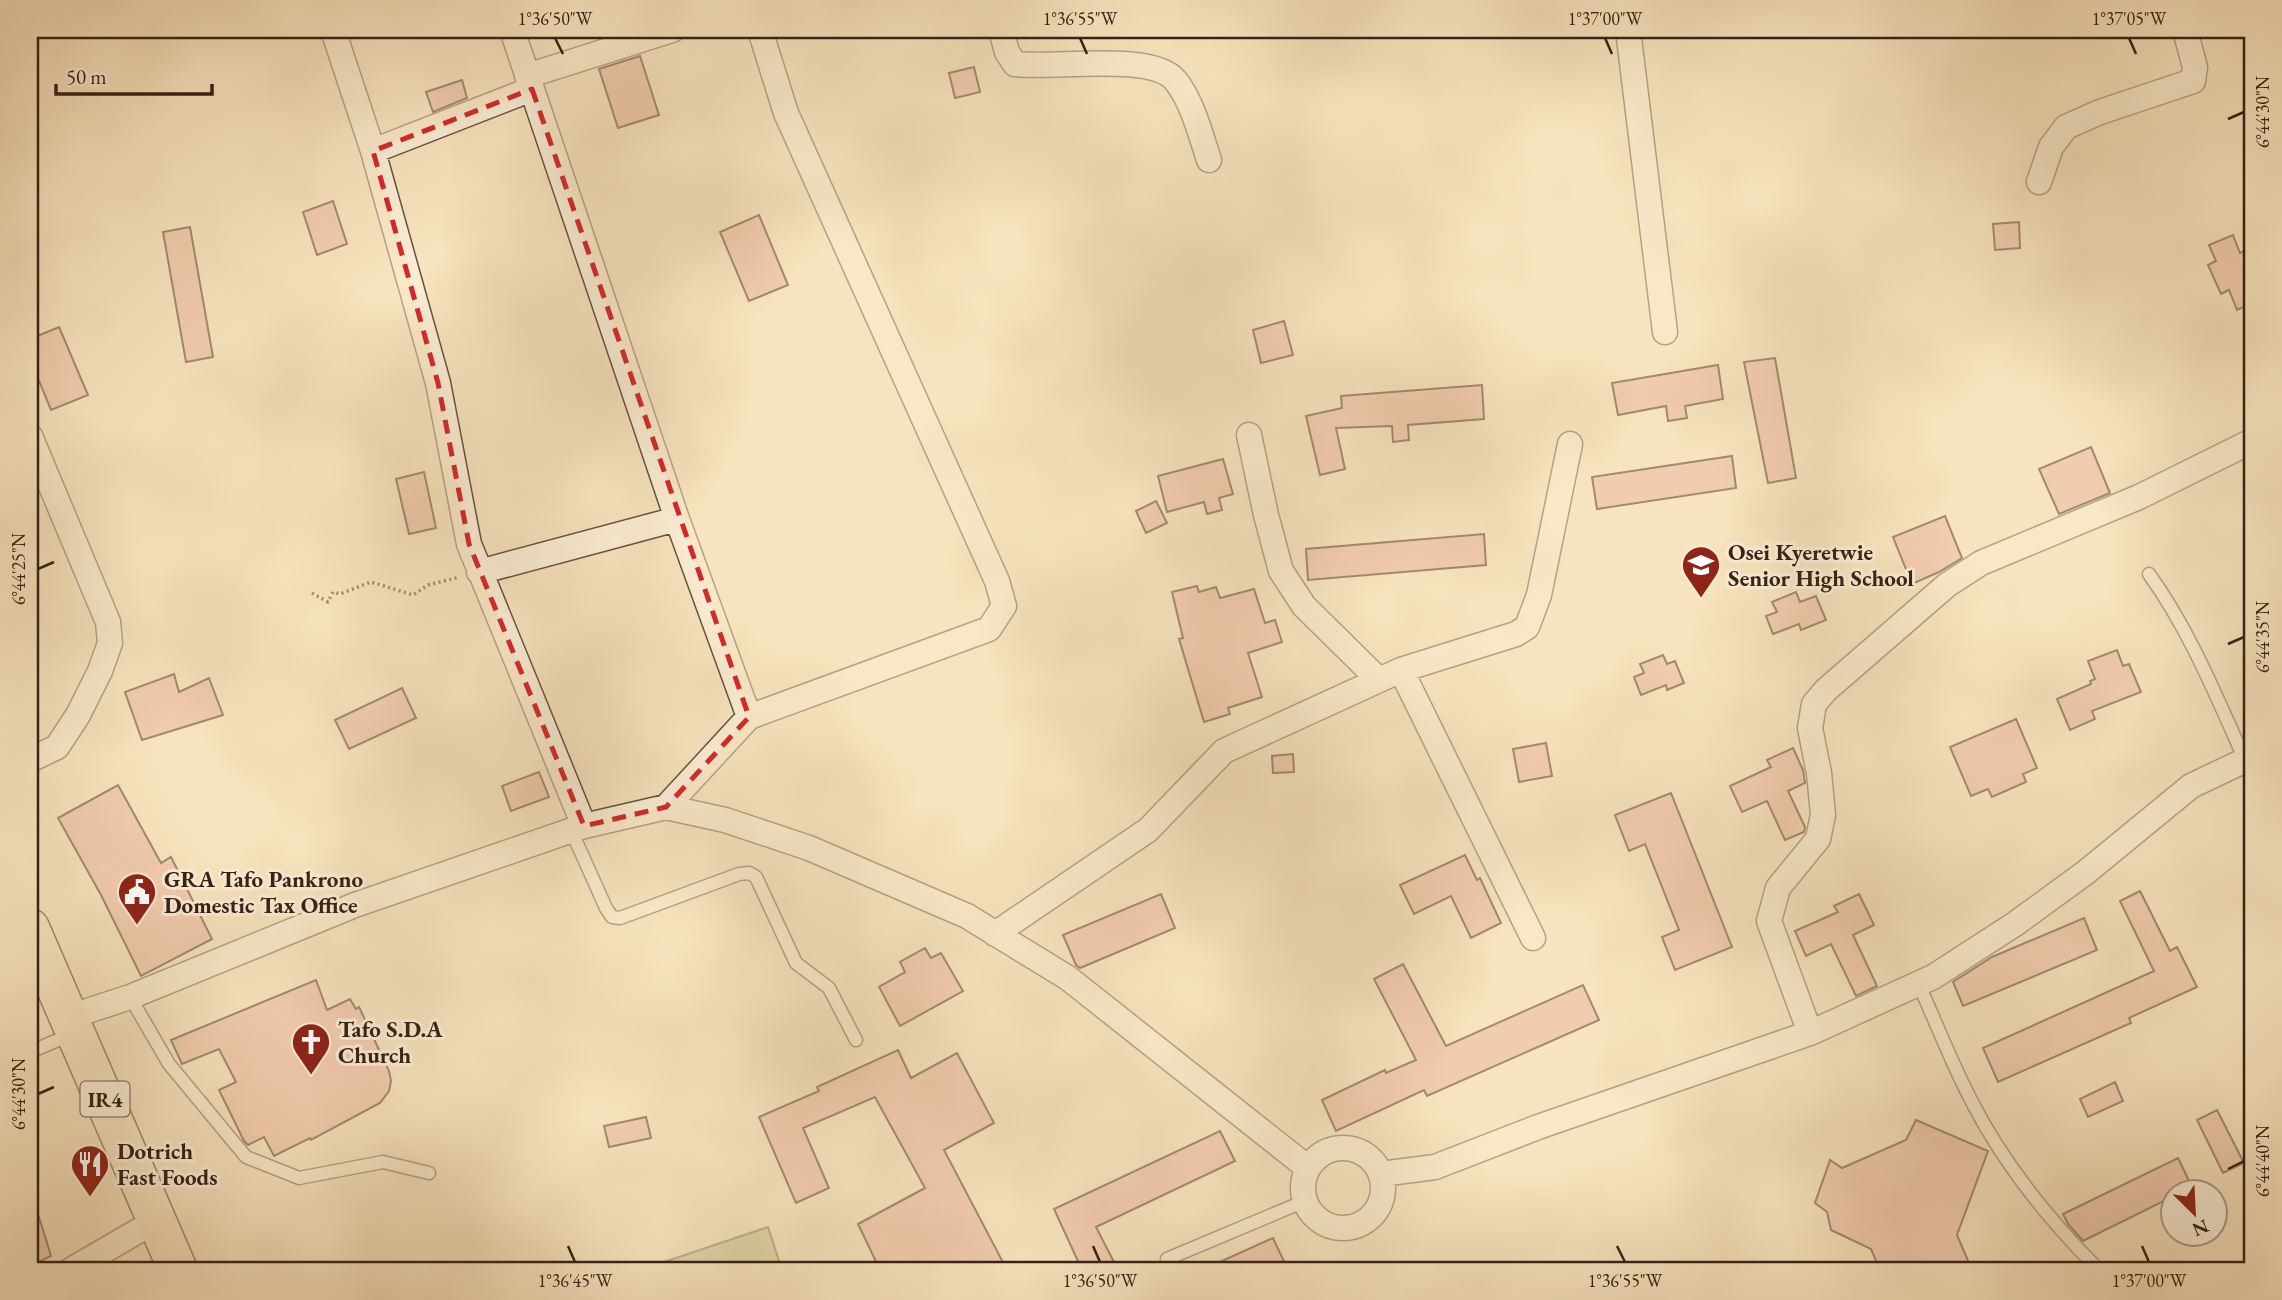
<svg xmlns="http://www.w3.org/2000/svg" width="2282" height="1300" font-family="'EB Garamond',serif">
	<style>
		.green { fill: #c1c38e; stroke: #7b7251; stroke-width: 2 }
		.building { fill: #ecb09b; stroke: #352114; stroke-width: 2 }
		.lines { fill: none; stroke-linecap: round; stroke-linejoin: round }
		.lane-casing { stroke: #66523e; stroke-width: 15 }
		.street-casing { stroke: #66523e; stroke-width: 27 }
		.primary-casing { stroke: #352114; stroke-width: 41 }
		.path { stroke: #352114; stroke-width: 3.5; stroke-dasharray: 2 3.5; stroke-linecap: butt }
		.lane { stroke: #faedd4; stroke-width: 12 }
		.street { stroke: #faedd4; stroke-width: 24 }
		.primary { stroke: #f7e3bd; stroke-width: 38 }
		.marked { fill: none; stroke: #d62828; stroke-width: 5; stroke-dasharray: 14 9; stroke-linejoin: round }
		.ticks { fill: none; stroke: #352114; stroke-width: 2.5 }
		.labels { text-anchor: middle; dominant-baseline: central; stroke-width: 6; stroke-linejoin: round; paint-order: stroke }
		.shield { fill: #faedd4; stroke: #705e4e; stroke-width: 2 }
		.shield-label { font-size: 21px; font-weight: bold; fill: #352114 }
		.poi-label { font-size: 23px; font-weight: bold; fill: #352114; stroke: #faedd4; text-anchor: start }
		.neatline { fill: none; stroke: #352114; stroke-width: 2.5 }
		.ticks-label { font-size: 18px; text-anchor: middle; fill: #352114 }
	</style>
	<rect width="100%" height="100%" fill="#f7e3bd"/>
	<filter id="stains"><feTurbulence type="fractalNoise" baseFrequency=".00286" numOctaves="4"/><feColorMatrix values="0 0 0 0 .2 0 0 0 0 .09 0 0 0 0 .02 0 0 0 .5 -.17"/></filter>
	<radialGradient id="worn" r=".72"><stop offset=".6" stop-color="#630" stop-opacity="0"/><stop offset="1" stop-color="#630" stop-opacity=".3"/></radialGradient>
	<!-- green -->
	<path class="green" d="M 768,1227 L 782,1270 L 640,1270 Z"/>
	<!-- building -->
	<path class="building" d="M 640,56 L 659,115 L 618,128 L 599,69 Z
		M 974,67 L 980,92 L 955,98 L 949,73 Z
		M 462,80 L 467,98 L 433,112 L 426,92 Z
		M 333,201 L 347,244 L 317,255 L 303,212 Z
		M 759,215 L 788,285 L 749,301 L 720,232 Z
		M 2019,222 L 2020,248 L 1995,250 L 1993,224 Z
		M 190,227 L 213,357 L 186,362 L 163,232 Z
		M 2233,235 L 2240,253 L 2247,249 L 2252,260 L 2252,303 L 2237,310 L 2229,290 L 2221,294 L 2208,265 L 2216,261 L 2209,245 Z
		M 1284,321 L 1293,355 L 1261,363 L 1253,330 Z
		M 59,327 L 88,395 L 51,410 L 30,359 L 30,339 Z
		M 1775,358 L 1796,478 L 1768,483 L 1744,362 Z
		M 1718,365 L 1723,399 L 1685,406 L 1687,418 L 1668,421 L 1666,406 L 1618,415 L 1612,383 Z
		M 1482,385 L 1484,419 L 1408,425 L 1409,440 L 1393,442 L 1392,426 L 1336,428 L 1345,469 L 1320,475 L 1306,416 L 1342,408 L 1341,396 Z
		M 2091,447 L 2110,493 L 2059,514 L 2039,469 Z
		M 1732,456 L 1736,488 L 1597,509 L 1592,477 Z
		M 1223,459 L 1233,494 L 1219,498 L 1222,510 L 1207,514 L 1204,502 L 1167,512 L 1158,476 Z
		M 424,472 L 436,528 L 409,534 L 396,479 Z
		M 1156,501 L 1167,523 L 1146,533 L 1136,511 Z
		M 1945,516 L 1962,558 L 1939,572 L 1912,584 L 1893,537 Z
		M 1484,534 L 1486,565 L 1308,580 L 1306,549 Z
		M 1197,586 L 1199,592 L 1216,587 L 1220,598 L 1254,589 L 1265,623 L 1275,620 L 1282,642 L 1248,653 L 1262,697 L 1228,708 L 1230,714 L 1204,722 L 1179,639 L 1183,638 L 1172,592 Z
		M 1796,592 L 1800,602 L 1816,596 L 1826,620 L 1801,630 L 1799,624 L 1773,634 L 1766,616 L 1777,612 L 1772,602 Z
		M 2117,650 L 2123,666 L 2129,664 L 2141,692 L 2092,711 L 2095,719 L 2070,730 L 2057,699 L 2091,684 L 2090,681 L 2095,679 L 2088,661 Z
		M 1663,655 L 1667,664 L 1675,661 L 1684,683 L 1667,690 L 1666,685 L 1641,695 L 1634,677 L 1644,673 L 1640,664 Z
		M 174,674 L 179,692 L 209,678 L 223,715 L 142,740 L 125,692 Z
		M 402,688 L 416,718 L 349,749 L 335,720 Z
		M 2016,719 L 2037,768 L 2023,774 L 2026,782 L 1992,797 L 1988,789 L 1971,796 L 1950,747 Z
		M 1546,743 L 1552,776 L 1519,782 L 1513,749 Z
		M 1793,748 L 1803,770 L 1805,783 L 1788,791 L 1805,827 L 1804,832 L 1785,840 L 1767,801 L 1742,812 L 1730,786 L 1771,767 L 1767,760 Z
		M 1293,754 L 1294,772 L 1273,773 L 1272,756 Z
		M 539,772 L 549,797 L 511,811 L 502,786 Z
		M 118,785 L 161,863 L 171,857 L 212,939 L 141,976 L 101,895 L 58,818 Z
		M 1671,793 L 1732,947 L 1675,970 L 1662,937 L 1679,930 L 1645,844 L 1629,851 L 1615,815 Z
		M 1465,855 L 1477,880 L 1480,878 L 1501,923 L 1471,938 L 1451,896 L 1414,914 L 1400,885 Z
		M 2140,891 L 2170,951 L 2177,947 L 2197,987 L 2129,1018 L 2131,1023 L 1998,1082 L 1983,1048 L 2154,971 L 2120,901 Z
		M 1161,894 L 1175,928 L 1080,968 L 1076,965 L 1063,935 Z
		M 1859,894 L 1874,925 L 1853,935 L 1877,986 L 1856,996 L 1831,944 L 1806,956 L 1795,931 L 1838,912 L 1834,906 Z
		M 2084,918 L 2097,950 L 1963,1006 L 1953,982 L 1992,957 Z
		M 925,948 L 931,958 L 941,953 L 963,991 L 900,1026 L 879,987 L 905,972 L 900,962 Z
		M 1403,964 L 1446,1046 L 1583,985 L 1599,1020 L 1427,1096 L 1424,1090 L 1336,1131 L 1322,1100 L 1385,1070 L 1386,1073 L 1416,1060 L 1374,979 Z
		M 316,980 L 327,1010 L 350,999 L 356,1009 L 359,1007 L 389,1071 L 391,1081 L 389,1091 L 380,1103 L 311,1140 L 310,1138 L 274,1156 L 264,1137 L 248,1145 L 244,1141 L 219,1090 L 236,1082 L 219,1049 L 182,1064 L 171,1040 Z
		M 898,1050 L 911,1078 L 957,1053 L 994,1123 L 944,1150 L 1007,1270 L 880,1270 L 858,1224 L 925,1188 L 875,1097 L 803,1128 L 829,1188 L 796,1203 L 759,1117 L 819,1091 L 817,1087 Z
		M 2115,1082 L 2123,1101 L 2088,1117 L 2080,1099 Z
		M 2217,1110 L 2244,1163 L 2223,1173 L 2197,1120 Z
		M 646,1117 L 651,1138 L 609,1147 L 604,1126 Z
		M 1916,1120 L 1988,1151 L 1957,1235 L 1972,1270 L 1880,1270 L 1871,1249 L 1831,1230 L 1827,1212 L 1815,1203 L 1830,1160 L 1842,1168 L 1906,1140 Z
		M 1220,1131 L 1235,1161 L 1096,1227 L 1118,1270 L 1082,1270 L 1054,1209 Z
		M 2178,1158 L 2192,1187 L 2183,1192 L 2174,1192 L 2174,1196 L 2083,1241 L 2068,1224 L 2063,1214 Z
		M 34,1201 L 51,1256 L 30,1266 L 30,1202 Z
		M 1273,1238 L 1288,1270 L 1202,1270 Z"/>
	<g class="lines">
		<!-- lane casing -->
		<g class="lane-casing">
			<path id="lane" d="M 2149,574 C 2190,631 2216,696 2245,760
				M 571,830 L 606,908 L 612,917 L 620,918 L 739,874 L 749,873 L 756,877 L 796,963 L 829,988 L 856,1040
				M 1918,983 C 1936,1022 1951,1062 1971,1100 C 2003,1163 2049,1220 2099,1270
				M 130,997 L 169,1064 L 246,1157 L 299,1178 L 383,1162 L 429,1173
				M 30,1052 L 72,1034
				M 1167,1259 L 1305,1201"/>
		</g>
		<!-- street casing -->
		<g class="street-casing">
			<path id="street" d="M 333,30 L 373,151 L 438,383 L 469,544 L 584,826
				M 512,30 L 677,519 L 749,717
				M 1001,30 L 1007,52 L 1015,64 C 1053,69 1151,52 1175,80 C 1192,100 1201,136 1209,160
				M 1628,30 L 1665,332
				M 527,76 L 672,30
				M 373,151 L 532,89
				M 2039,182 L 2051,147 L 2066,127 L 2100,112 L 2193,81 L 2195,67 L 2185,30
				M 1249,435 L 1266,515 L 1281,571 L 1304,606 L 1379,680
				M 30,436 L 108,622 L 110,643 L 100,671 L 78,715 L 57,747 L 30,760
				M 479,572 L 677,519
				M 1401,670 L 1533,938
				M 666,807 L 749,717 L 989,629 L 1004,606 L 997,581 L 786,113 L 760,30
				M 995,934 L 1148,830 L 1224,751 L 1401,670 L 1516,634 L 1527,627 L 1539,595 L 1570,444
				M 69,1017 L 130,997 L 355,905 L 584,826 L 666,807 L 725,820 L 809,848 L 967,916 L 1068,978 L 1308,1168
				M 1810,1033 L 1769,921 L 1778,888 L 1818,839 L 1823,815 L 1819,773 L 1810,728 L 1814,704 L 1826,690 L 1947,585 L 1981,563 L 2139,497 L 2252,441
				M1303 1188a40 40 0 1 1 80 0a40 40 0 1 1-80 0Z
				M 1381,1174 L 1435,1167 L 1538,1127 L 1810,1033 L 1933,977 L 2015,924 L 2085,873 L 2191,786 L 2252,757
				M 71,1270 L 157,1220"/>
		</g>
		<!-- primary casing -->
		<g class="primary-casing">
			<path id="primary" d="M 30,928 L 178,1270"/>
		</g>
		<!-- path -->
		<path class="path" d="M 312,593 L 328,602 L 333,592 L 340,594 L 371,582 L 413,595 L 428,585 L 460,577"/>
		<!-- lane -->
		<use href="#lane" class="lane"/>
		<!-- street -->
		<use href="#street" class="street"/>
		<!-- primary -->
		<use href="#primary" class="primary"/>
	</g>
	<!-- marked area -->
	<path d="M0 0H2282V1300H0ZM 532,89 L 749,717 L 666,807 L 584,826 L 469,544 L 438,383 L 373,151 Z" fill="#f7e3bd" fill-opacity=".55" fill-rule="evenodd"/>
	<path class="marked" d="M 532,89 L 749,717 L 666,807 L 584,826 L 469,544 L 438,383 L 373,151 Z"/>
	<!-- ticks -->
	<path class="ticks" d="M 555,38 L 563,54M 1080,38 L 1087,54M 1605,38 L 1612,54M 2129,38 L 2136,54M 2228,119 L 2244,112M 38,569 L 54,562M 2228,644 L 2244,637M 38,1094 L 54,1087M 2228,1169 L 2244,1161M 568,1246 L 575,1262M 1093,1246 L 1100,1262M 1617,1246 L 1625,1262M 2142,1246 L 2149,1262"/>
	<!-- icons -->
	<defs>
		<g id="school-pin" transform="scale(2.0125)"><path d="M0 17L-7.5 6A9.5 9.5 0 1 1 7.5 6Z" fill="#8f2418" stroke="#faedd4"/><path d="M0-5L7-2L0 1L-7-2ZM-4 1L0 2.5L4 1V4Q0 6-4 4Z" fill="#fff"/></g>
		<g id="civic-pin" transform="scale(2.0125)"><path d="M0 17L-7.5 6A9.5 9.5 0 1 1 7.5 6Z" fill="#8f2418" stroke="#faedd4"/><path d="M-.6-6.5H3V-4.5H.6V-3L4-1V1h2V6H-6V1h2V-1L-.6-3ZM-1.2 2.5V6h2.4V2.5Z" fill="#fff"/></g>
		<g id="church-pin" transform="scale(2.0125)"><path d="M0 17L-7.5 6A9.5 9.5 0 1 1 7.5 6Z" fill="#8f2418" stroke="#faedd4"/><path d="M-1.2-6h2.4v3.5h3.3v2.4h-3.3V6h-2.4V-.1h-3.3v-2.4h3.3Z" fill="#fff"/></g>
		<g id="restaurant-pin" transform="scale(2.0125)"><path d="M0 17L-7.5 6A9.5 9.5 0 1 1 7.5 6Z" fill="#8f2418" stroke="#faedd4"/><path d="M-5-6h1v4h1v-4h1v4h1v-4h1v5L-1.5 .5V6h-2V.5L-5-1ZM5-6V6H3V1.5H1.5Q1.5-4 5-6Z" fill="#fff"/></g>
	</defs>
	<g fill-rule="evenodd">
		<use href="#school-pin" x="1701" y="565"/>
		<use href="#civic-pin" x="137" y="892"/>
		<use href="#church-pin" x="311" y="1042"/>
		<use href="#restaurant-pin" x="90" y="1164"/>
	</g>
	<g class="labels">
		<!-- shield labels -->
		<rect class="shield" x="80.5" y="1081.5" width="49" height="35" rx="5"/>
		<g class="shield-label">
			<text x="105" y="1099">IR4</text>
		</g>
		<!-- poi labels -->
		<g class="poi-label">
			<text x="1728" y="552">Osei Kyeretwie<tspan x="1728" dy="26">Senior High School</tspan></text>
			<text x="164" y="879">GRA Tafo Pankrono<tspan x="164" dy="26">Domestic Tax Office</tspan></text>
			<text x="338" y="1029">Tafo S.D.A<tspan x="338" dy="26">Church</tspan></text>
			<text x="117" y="1151">Dotrich<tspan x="117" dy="26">Fast Foods</tspan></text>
		</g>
	</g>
	<!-- margin -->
	<rect width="2282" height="1300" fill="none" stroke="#f7e3bd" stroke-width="77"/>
	<!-- north arrow -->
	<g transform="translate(2194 1213) rotate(156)"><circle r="33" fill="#faedd4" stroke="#ab9b87" stroke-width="2"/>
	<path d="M0-5L12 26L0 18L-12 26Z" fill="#8f2418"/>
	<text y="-10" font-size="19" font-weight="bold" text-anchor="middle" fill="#352114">N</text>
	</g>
	<!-- scale -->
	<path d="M56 84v10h156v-10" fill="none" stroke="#352114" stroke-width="3.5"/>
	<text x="66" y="84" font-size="21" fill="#352114" stroke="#faedd4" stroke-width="5" paint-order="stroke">50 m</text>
	<rect x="38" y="38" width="2206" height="1224" class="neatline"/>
	<g class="ticks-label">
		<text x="555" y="25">1°36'50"W</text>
		<text x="1080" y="25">1°36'55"W</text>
		<text x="1605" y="25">1°37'00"W</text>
		<text x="2129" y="25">1°37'05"W</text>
		<text transform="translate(2263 112) rotate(-90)" y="6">6°44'30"N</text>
		<text transform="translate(19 569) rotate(-90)" y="6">6°44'25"N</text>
		<text transform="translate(2263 637) rotate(-90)" y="6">6°44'35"N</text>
		<text transform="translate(19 1094) rotate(-90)" y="6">6°44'30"N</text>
		<text transform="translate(2263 1161) rotate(-90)" y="6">6°44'40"N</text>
		<text x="575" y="1287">1°36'45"W</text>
		<text x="1100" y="1287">1°36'50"W</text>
		<text x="1625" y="1287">1°36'55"W</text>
		<text x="2149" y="1287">1°37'00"W</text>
	</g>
	<rect width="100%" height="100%" filter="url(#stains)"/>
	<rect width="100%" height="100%" fill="url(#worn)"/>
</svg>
